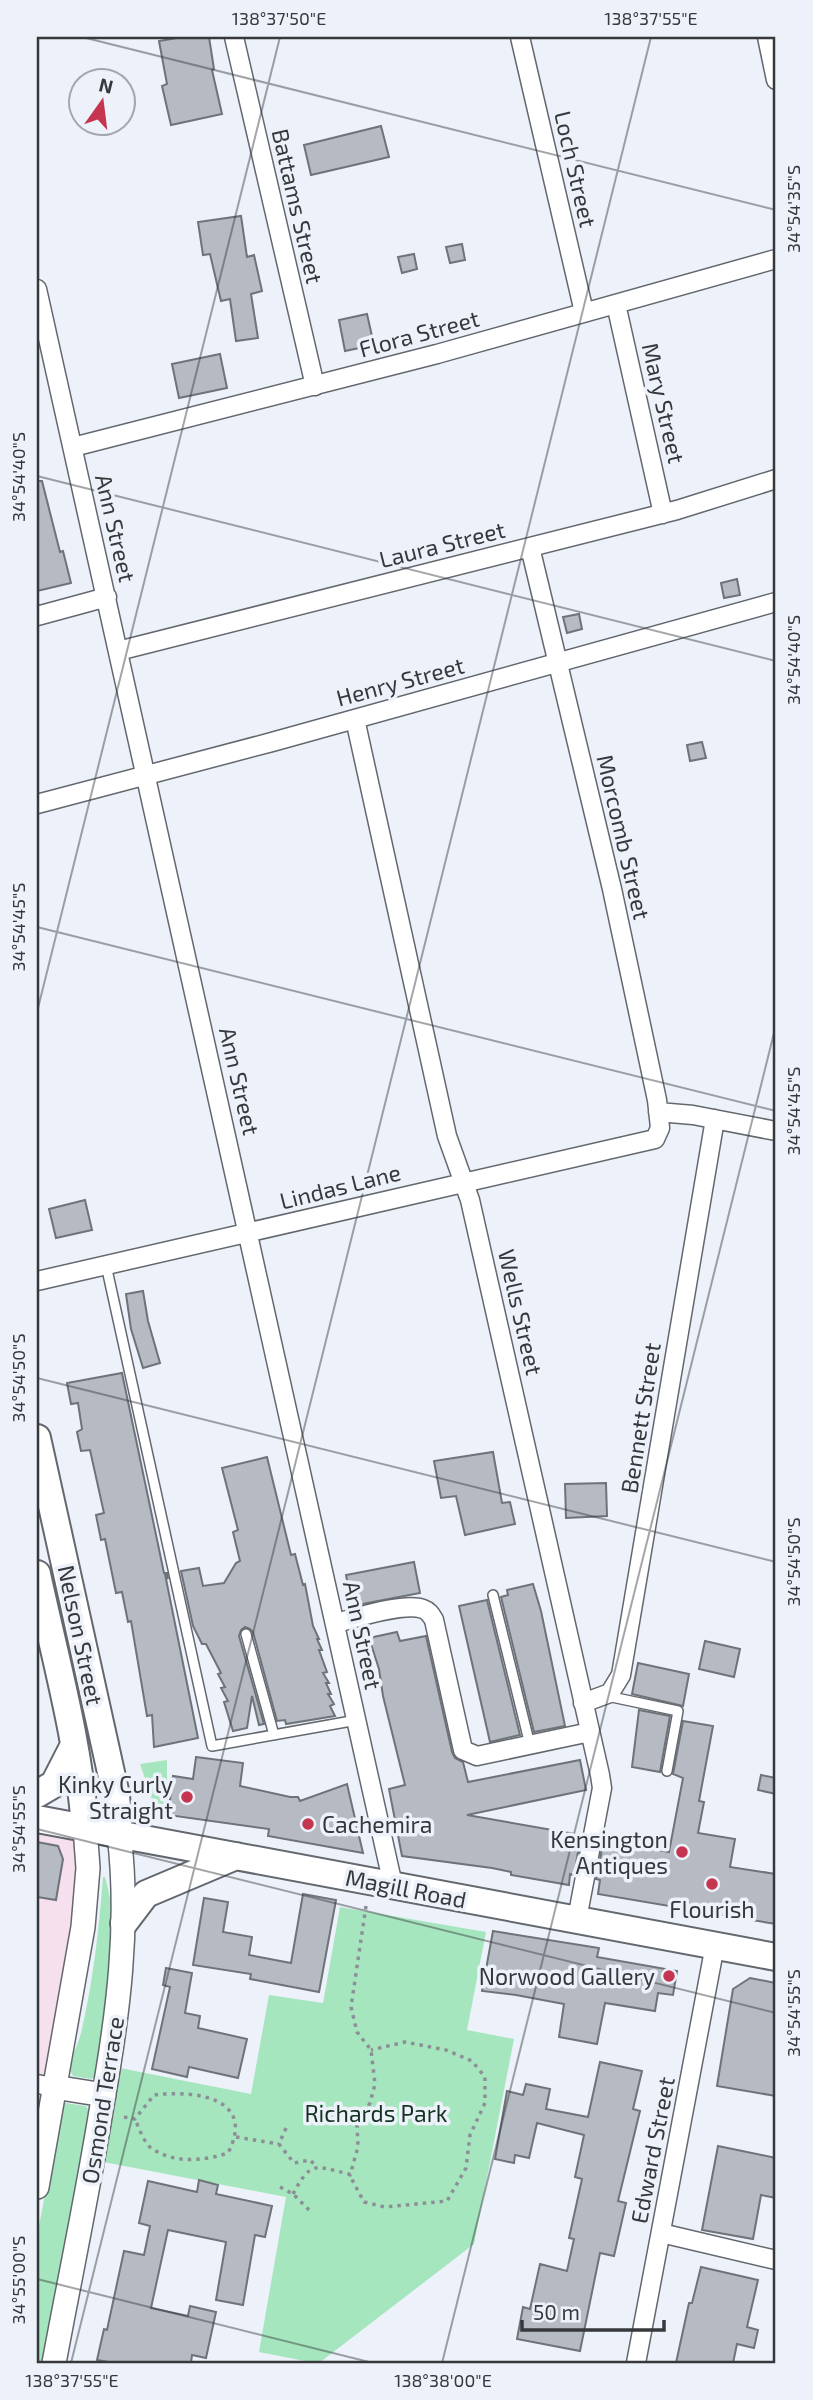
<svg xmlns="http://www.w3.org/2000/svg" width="813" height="2400" font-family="'Exo 2',sans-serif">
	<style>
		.commercial { fill: #f6e0ed }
		.green { fill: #a6e6be }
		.building { fill: #b6bbc3; stroke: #6e737a; stroke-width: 2 }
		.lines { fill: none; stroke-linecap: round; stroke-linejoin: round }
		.service-casing { stroke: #63686f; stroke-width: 12 }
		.minor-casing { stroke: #63686f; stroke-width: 21 }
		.tertiary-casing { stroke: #63686f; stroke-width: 26 }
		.secondary-casing { stroke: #63686f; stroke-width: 30 }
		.path { stroke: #8c9096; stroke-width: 3.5; stroke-dasharray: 3.5 5; stroke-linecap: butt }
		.service { stroke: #fff; stroke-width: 9 }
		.minor { stroke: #fff; stroke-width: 18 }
		.tertiary { stroke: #fff; stroke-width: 23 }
		.secondary { stroke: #fff; stroke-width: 26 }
		.ticks { fill: none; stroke: #36383b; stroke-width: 2; stroke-opacity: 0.45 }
		.poi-dot { fill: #c53550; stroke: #ecf1fa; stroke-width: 2.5 }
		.labels { text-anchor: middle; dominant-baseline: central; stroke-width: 7; stroke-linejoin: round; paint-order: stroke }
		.street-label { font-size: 23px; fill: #36383b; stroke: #ecf1fa }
		.poi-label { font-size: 23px; fill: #36383b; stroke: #ecf1fa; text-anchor: end }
		.park-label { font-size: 23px; fill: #133220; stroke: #ecf1fa }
		.neatline { fill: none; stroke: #36383b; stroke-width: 2.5 }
		.ticks-label { font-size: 18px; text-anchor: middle; fill: #36383b }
	</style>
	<rect width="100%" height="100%" fill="#ecf1fa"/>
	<!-- commercial -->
	<path class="commercial" d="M 37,1819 L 85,1828 L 54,2087 L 37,2084 Z"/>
	<!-- green -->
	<path class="green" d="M 167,1760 L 167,1813 L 154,1805 L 140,1764 Z
		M 103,1877 L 105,1877 C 124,1940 105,2012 97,2076 L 91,2079 L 73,2076 L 69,2069 C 71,2057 78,2045 81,2033 C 93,1983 99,1929 103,1877 Z
		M 340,1907 L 486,1932 L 467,2030 L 514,2039 L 474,2244 L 319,2363 L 315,2363 L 259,2352 L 286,2197 L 93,2160 L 110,2066 L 251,2094 L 269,1995 L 323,2003 Z
		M 65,2103 L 86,2106 L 90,2113 L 44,2363 L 37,2363 L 37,2237 L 60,2114 Z"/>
	<!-- building -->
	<path class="building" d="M 183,37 L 209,37 L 214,69 L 212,70 L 222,114 L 171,125 L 162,86 L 167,84 L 159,41 Z
		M 381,126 L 389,157 L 311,175 L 304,145 Z
		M 241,216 L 247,257 L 254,255 L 262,291 L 251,294 L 258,338 L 236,341 L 230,299 L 221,301 L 210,254 L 203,255 L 198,222 Z
		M 462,244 L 465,260 L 450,263 L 446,247 Z
		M 414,254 L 417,269 L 402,273 L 398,257 Z
		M 367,314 L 374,345 L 345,351 L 339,320 Z
		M 220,354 L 227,388 L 179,398 L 172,364 Z
		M 37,481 L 42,481 L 60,552 L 63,551 L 71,583 L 37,591 Z
		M 737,579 L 740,595 L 724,598 L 721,583 Z
		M 579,614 L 582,629 L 567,633 L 563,617 Z
		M 702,742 L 706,758 L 690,761 L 687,745 Z
		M 85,1200 L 92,1230 L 56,1238 L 49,1209 Z
		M 143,1291 L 148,1321 L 160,1363 L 143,1368 L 131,1329 L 126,1294 Z
		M 122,1373 L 164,1573 L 167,1573 L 168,1579 L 165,1574 L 198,1738 L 154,1747 L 152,1715 L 147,1716 L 131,1621 L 128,1622 L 122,1592 L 116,1593 L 105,1539 L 101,1540 L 96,1515 L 104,1513 L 90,1450 L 81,1451 L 77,1432 L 82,1429 L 78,1403 L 71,1404 L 67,1383 Z
		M 493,1452 L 502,1503 L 510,1502 L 515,1524 L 465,1535 L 456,1496 L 441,1498 L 434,1461 Z
		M 267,1457 L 291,1555 L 295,1554 L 303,1585 L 305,1584 L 313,1626 L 319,1639 L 317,1639 L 322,1650 L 319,1650 L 327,1672 L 323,1673 L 329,1683 L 326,1683 L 331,1694 L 328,1694 L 334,1704 L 330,1706 L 335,1716 L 286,1724 L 285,1720 L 277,1721 L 253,1632 L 250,1629 L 245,1627 L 241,1630 L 239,1636 L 264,1724 L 259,1725 L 252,1696 L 247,1728 L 233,1731 L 224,1702 L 228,1701 L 221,1688 L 225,1687 L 218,1674 L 221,1673 L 206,1644 L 202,1644 L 193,1626 L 181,1571 L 199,1568 L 203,1586 L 224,1583 L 236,1563 L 240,1561 L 233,1532 L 238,1530 L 222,1468 Z
		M 606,1483 L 607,1516 L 566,1518 L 565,1484 Z
		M 414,1562 L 420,1593 L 352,1606 L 346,1575 Z
		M 533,1584 L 541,1611 L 565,1726 L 534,1732 L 501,1597 L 508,1595 L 507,1590 Z
		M 487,1600 L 520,1735 L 490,1742 L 459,1606 Z
		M 397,1632 L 400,1641 L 426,1636 L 452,1752 L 455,1758 L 463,1762 L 468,1782 L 580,1760 L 586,1790 L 467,1815 L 581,1835 L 574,1875 L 570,1874 L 569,1885 L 511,1875 L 511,1872 L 492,1868 L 402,1856 L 389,1789 L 405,1785 L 383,1696 L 379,1669 L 369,1638 Z
		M 705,1641 L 740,1649 L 734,1677 L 699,1669 Z
		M 638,1663 L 689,1674 L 683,1706 L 632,1694 Z
		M 639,1710 L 670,1716 L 660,1772 L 632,1767 Z
		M 683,1721 L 713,1726 L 699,1801 L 704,1802 L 698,1833 L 735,1839 L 730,1867 L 776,1874 L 776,1924 L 598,1894 L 600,1880 L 596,1879 L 604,1839 L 669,1852 L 683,1778 L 673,1774 Z
		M 196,1757 L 243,1763 L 240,1786 L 290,1797 L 298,1797 L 300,1801 L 347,1784 L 363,1853 L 268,1836 L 269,1829 L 168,1815 L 173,1776 L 193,1779 Z
		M 761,1775 L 776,1778 L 776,1794 L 758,1790 Z
		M 37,1842 L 58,1846 L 63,1859 L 56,1900 L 37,1897 Z
		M 303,1894 L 336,1900 L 319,1992 L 250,1979 L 251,1974 L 193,1965 L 204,1898 L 228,1902 L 223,1932 L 252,1937 L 249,1955 L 291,1963 Z
		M 493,1931 L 599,1948 L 597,1957 L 677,1971 L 673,1995 L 658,1993 L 655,2011 L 605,2003 L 597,2044 L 559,2037 L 564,2004 L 516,1995 L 482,1991 Z
		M 166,1968 L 192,1973 L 185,2013 L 200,2016 L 198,2028 L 247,2039 L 238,2078 L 189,2067 L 187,2077 L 152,2069 L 170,1987 L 163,1985 Z
		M 750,1978 L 776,1983 L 776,2096 L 717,2086 L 733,1989 Z
		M 600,2062 L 642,2071 L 633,2109 L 640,2111 L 618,2201 L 626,2203 L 614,2256 L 600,2253 L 580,2351 L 517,2339 L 523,2307 L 530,2309 L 540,2264 L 567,2271 L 574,2239 L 569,2238 L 582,2179 L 575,2177 L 584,2135 L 537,2123 L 529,2158 L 515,2155 L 514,2163 L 495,2159 L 507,2091 L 523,2095 L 526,2084 L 550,2089 L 546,2109 L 588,2117 Z
		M 718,2146 L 776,2158 L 776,2198 L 761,2195 L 753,2239 L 702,2230 Z
		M 199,2180 L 218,2185 L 216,2194 L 272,2206 L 265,2237 L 255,2235 L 243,2305 L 216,2300 L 226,2242 L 168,2230 L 151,2308 L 188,2316 L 190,2306 L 216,2312 L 206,2358 L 192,2355 L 191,2363 L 114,2363 L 97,2360 L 104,2329 L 107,2330 L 124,2251 L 144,2255 L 150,2226 L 139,2223 L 148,2181 L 197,2192 Z
		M 701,2267 L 758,2280 L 747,2327 L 758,2330 L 754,2348 L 737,2344 L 733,2363 L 676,2363 L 689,2303 L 692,2303 Z"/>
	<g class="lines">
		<!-- service casing -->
		<g class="service-casing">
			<path id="service" d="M 106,1265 L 212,1746 L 357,1720
				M 493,1595 L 530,1745
				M 246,1634 L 274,1735
				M 607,1696 L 678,1711 L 667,1771"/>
		</g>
		<!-- minor casing -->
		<g class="minor-casing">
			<path id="minor" d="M 234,37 L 315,386
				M 520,37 L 584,312
				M 767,37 L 776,80
				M 37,289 L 393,1885
				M 616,304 L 663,514
				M 73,447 L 437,354 L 776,259
				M 37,616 L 107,597
				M 118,651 L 677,510 L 776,479
				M 355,719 L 447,1136 L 470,1200 L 600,1775 L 602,1788 L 577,1919
				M 37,804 L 272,742 L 776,602
				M 658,1112 L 693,1115 L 776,1131
				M 37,1281 L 655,1139 L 660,1128 L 657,1100 L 612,889 L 530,547
				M 336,1623 C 356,1618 404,1602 423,1609 C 429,1611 431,1615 434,1620 L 463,1750 L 477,1756 L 590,1732
				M 583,1703 L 610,1693 L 621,1675 L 715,1119
				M 37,2084 L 54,2087
				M 661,2233 L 776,2260
				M 636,2363 L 715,1945"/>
		</g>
		<!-- tertiary casing -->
		<g class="tertiary-casing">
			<path id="tertiary" d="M 54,2087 L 104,2095
				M 37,2187 L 83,1927 L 88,1868 L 85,1828
				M 54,2363 C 70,2277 88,2192 102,2105 C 118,2015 130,1925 119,1834"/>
		</g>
		<!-- secondary casing -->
		<g class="secondary-casing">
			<path id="secondary" d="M 37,1438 L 116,1795 L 119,1834
				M 37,1574 C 55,1658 79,1742 85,1828
				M 37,1794 L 54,1784 L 74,1745
				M 37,1819 L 776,1957
				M 124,1923 L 146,1894 L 236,1856"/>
		</g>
		<!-- path -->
		<path class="path" d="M 366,1906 L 351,2007 L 357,2032 L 371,2050 L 375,2084 L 370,2103 L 357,2124 L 358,2147 L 350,2175 L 349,2174 L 364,2202 L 385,2207 L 447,2201 L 466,2168 L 470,2135 L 485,2103 L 485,2077 L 472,2061 L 446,2050 L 405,2042 L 371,2050
			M 124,2117 L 135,2119 L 154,2095 C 194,2090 257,2097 228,2153 C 204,2161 174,2164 151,2148 C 144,2143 139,2128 135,2119
			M 286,2128 L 279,2144 L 294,2163 L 310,2160 L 316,2166
			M 236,2137 L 279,2144
			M 280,2187 L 293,2194 L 309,2210
			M 293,2194 C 311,2160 315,2166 349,2174"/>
		<!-- service -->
		<use href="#service" class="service"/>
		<!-- minor -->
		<use href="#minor" class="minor"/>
		<!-- tertiary -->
		<use href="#tertiary" class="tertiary"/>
		<!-- secondary -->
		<use href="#secondary" class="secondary"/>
	</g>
	<!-- ticks -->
	<path class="ticks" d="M 82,37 L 776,210M 37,476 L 776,661M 37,927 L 776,1111M 37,1012 L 280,37M 37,1378 L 776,1562M 37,1829 L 776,2013M 37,2279 L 373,2363M 71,2363 L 651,37M 442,2363 L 776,1025"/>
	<!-- markers -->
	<g class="poi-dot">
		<circle cx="187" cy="1797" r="7"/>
		<circle cx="308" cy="1824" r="7"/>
		<circle cx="682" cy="1852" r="7"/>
		<circle cx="712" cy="1884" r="7"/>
		<circle cx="669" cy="1976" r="7"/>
	</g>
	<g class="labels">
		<!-- street labels -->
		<g class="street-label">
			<text transform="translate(576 169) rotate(77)">Loch Street</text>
			<text transform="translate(298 206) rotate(77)">Battams Street</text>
			<text transform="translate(419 333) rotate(-15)">Flora Street</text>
			<text transform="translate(664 403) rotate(77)">Mary Street</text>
			<text transform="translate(116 528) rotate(77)">Ann Street</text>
			<text transform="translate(442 544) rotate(-14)">Laura Street</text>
			<text transform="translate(400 681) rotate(-15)">Henry Street</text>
			<text transform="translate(624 837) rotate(77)">Morcomb Street</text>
			<text transform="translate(240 1081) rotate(77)">Ann Street</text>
			<text transform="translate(340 1186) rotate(-14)">Lindas Lane</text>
			<text transform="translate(521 1312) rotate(77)">Wells Street</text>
			<text transform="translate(640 1418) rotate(-81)">Bennett Street</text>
			<text transform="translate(81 1635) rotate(78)">Nelson Street</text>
			<text transform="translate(363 1635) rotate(78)">Ann Street</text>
			<text transform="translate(406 1888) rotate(11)">Magill Road</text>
			<text transform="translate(102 2100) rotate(-81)">Osmond Terrace</text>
			<text transform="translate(652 2150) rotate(-79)">Edward Street</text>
		</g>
		<!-- poi labels -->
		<g class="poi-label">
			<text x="173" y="1784">Kinky Curly<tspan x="173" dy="26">Straight</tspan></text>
			<text x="322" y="1824" text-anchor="start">Cachemira</text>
			<text x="668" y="1839">Kensington<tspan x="668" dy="26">Antiques</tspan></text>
			<text x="712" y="1909" text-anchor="middle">Flourish</text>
			<text x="655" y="1976">Norwood Gallery</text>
		</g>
		<!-- park labels -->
		<g class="park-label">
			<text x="376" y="2113">Richards Park</text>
		</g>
	</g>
	<!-- border -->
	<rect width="813" height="2400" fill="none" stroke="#ecf1fa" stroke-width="77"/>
	<!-- north arrow -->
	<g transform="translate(102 102) rotate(14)"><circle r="33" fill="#ecf1fa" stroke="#a3a7ae" stroke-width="2"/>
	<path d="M0-5L12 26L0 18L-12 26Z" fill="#c53550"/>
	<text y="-10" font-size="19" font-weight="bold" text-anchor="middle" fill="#36383b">N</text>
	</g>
	<!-- scale -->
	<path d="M522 2320v10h142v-10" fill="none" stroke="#36383b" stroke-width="3.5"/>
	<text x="533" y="2320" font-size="21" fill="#36383b" stroke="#ecf1fa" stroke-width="5" paint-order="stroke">50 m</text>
	<rect x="38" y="38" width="736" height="2324" class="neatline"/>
	<g class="ticks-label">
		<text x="279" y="25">138°37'50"E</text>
		<text x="651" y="25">138°37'55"E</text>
		<text transform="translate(794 209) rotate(-90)" y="6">34°54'35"S</text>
		<text transform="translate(19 477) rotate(-90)" y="6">34°54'40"S</text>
		<text transform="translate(794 660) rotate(-90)" y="6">34°54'40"S</text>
		<text transform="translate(19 927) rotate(-90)" y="6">34°54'45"S</text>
		<text transform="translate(794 1111) rotate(-90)" y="6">34°54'45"S</text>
		<text transform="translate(19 1378) rotate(-90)" y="6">34°54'50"S</text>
		<text transform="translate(794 1562) rotate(-90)" y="6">34°54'50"S</text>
		<text transform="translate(19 1829) rotate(-90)" y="6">34°54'55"S</text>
		<text transform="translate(794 2013) rotate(-90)" y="6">34°54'55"S</text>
		<text transform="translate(19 2280) rotate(-90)" y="6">34°55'00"S</text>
		<text x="72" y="2387">138°37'55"E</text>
		<text x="443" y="2387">138°38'00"E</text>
	</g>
</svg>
